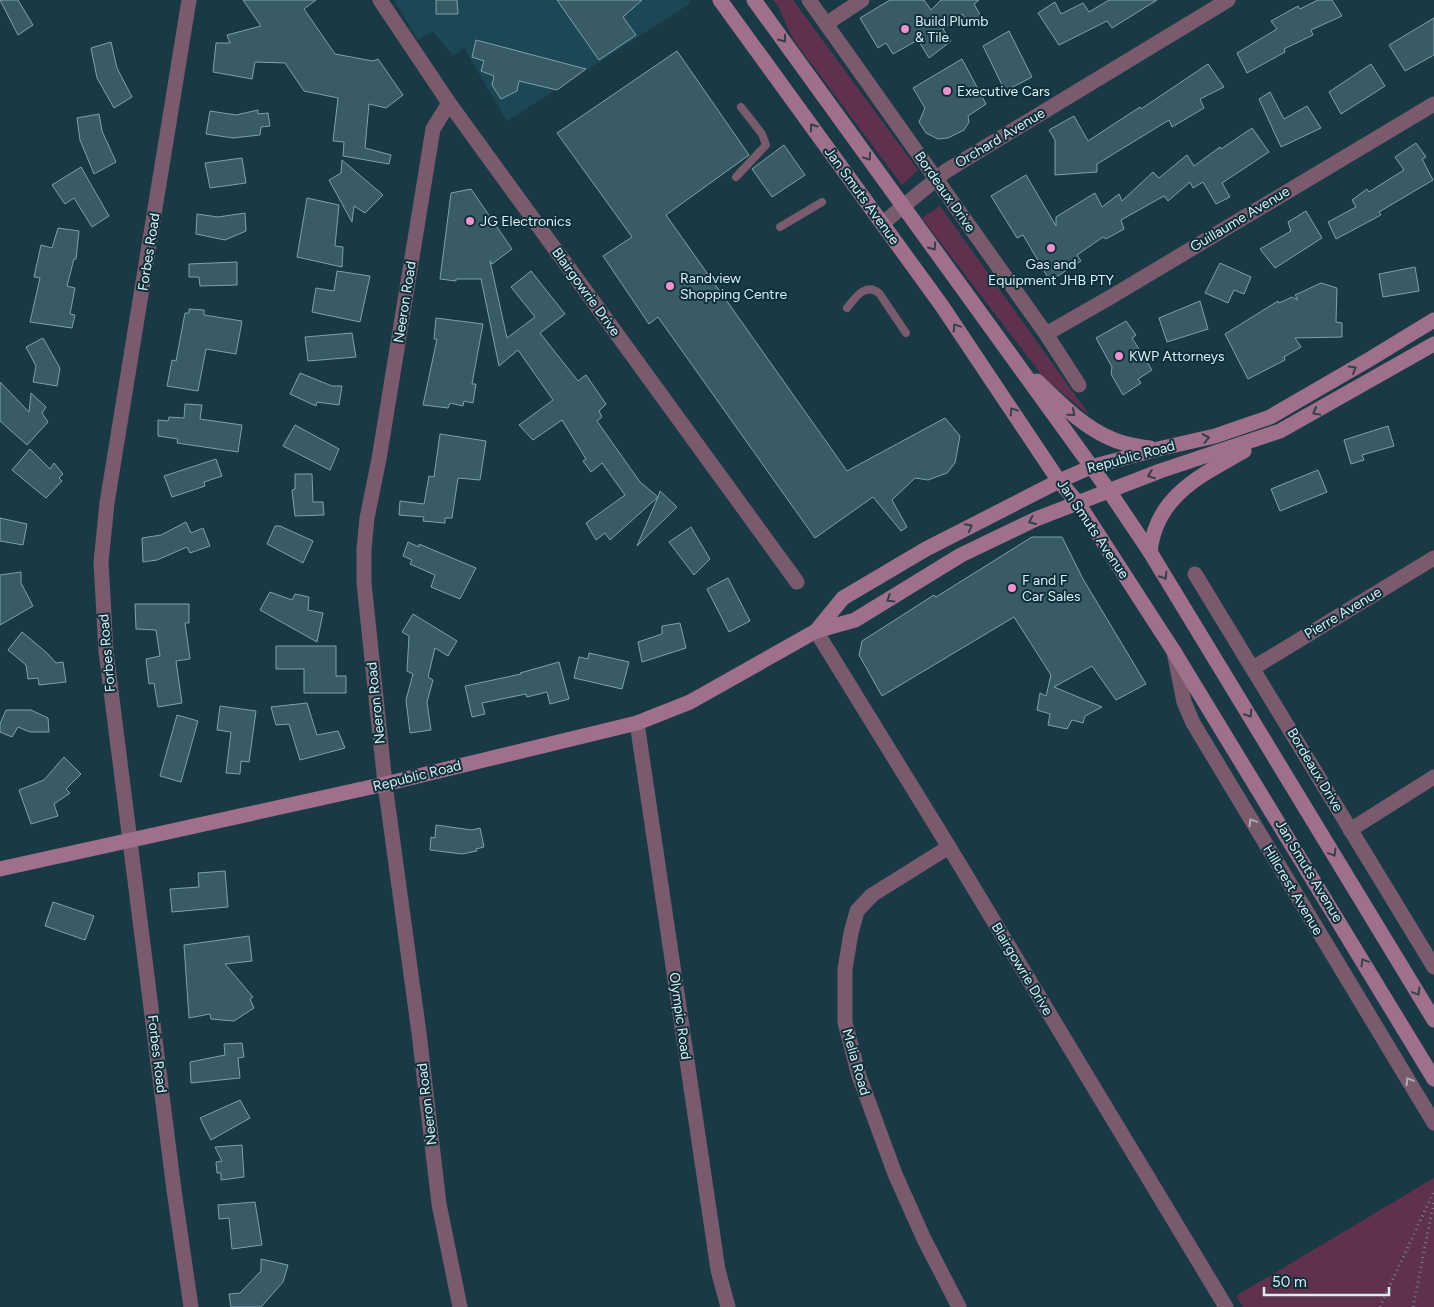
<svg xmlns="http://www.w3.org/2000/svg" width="1434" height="1307" font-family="Figtree,sans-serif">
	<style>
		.built { fill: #1c4855 }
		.green { fill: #60314e }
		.building { fill: #395b66; stroke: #7da1ad }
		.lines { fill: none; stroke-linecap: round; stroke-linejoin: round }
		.path { stroke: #68838d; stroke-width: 3; stroke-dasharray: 1 4; stroke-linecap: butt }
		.lane { stroke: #7a5b6d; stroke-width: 8 }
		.street { stroke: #7a5b6d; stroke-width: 15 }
		.secondary { stroke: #a06f8c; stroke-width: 15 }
		.oneway { stroke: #32404e }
		.oneway2 { stroke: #afabb7 }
		.poi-dot { fill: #f790ce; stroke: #0e303a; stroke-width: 2 }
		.labels { text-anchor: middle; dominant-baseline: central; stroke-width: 4; stroke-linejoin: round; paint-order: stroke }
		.poi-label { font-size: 14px; fill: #dbedf4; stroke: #0e303a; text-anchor: start }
		.street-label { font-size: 14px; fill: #dbedf4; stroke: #0e303a }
	</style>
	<rect width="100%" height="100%" fill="#193a45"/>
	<!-- built -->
	<path class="built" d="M 394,0 L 689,0 L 691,3 L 507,121 L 464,48 L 453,56 L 433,31 L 418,40 Z"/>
	<!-- green -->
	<path class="green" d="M 773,0 L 793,0 L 918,170 L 902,185 L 793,39 L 778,6 Z
		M 940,206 L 1090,416 L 1043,377 L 922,218 Z
		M 1434,1178 L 1434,1307 L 1243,1307 L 1236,1296 Z"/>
	<!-- building -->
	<path class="building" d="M 0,0 L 18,0 L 33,25 L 18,35 Z
		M 243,0 L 316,0 L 304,9 L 335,54 L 373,61 L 378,59 L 403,95 L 386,108 L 369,104 L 365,148 L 391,155 L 389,164 L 343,156 L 344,142 L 333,141 L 338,98 L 304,91 L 285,63 L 255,62 L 252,79 L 213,72 L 216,43 L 230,43 L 227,35 L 261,26 Z
		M 436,0 L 457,0 L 458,14 L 436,14 Z
		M 557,0 L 642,0 L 623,17 L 636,35 L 599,60 Z
		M 890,0 L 924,0 L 931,10 L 941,0 L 979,0 L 974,4 L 982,18 L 972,25 L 962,14 L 943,29 L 951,41 L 929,58 L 918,40 L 893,54 L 886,43 L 878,48 L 860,18 Z
		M 1109,0 L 1157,0 L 1112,28 L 1107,21 L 1059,45 L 1038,13 L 1055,2 L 1061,14 L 1083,3 L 1089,12 Z
		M 1318,0 L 1332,0 L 1342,16 L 1311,30 L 1313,35 L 1284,49 L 1285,52 L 1247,73 L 1237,53 L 1277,29 L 1271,21 L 1298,6 L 1300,9 Z
		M 1434,18 L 1434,55 L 1405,71 L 1389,45 Z
		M 1009,31 L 1032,77 L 1005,91 L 983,46 Z
		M 476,40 L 586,69 L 557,90 L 519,81 L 517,91 L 501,99 L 492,85 L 494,76 L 481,71 L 484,61 L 472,57 Z
		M 111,42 L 117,68 L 132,97 L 114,108 L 97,78 L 91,48 Z
		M 677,51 L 749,155 L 666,215 L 847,471 L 945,418 L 960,436 L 955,463 L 947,473 L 928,480 L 915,478 L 892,500 L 907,527 L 901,531 L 873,497 L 815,538 L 658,317 L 649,324 L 603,256 L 632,237 L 557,133 Z
		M 962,59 L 986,104 L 968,116 L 969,122 L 964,130 L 948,138 L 938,139 L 926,133 L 919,122 L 925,108 L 913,88 Z
		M 1208,64 L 1224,87 L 1200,99 L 1204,108 L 1172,127 L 1169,120 L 1097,164 L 1097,172 L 1055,175 L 1055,140 L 1049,130 L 1074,116 L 1088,141 L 1140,107 L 1141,109 Z
		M 1371,64 L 1385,86 L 1341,114 L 1329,92 Z
		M 1270,92 L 1284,119 L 1307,106 L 1321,128 L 1281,147 L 1259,99 Z
		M 258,110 L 258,114 L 268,113 L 270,126 L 261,127 L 260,135 L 233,138 L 206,134 L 210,111 L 236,115 Z
		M 99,114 L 102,131 L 116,162 L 94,174 L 80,140 L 77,118 Z
		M 1252,128 L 1269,152 L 1222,183 L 1230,197 L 1216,204 L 1203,182 L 1193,188 L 1190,182 L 1168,201 L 1164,196 L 1121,220 L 1124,229 L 1106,239 L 1103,237 L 1077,255 L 1081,261 L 1050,281 L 1023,235 L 1017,238 L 991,196 L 1026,175 L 1056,226 L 1056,217 L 1095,193 L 1102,207 L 1119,194 L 1122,201 L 1153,172 L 1159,178 L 1187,155 L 1194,166 L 1220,147 L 1221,149 Z
		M 1416,143 L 1426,157 L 1422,159 L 1433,180 L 1379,212 L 1381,215 L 1336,239 L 1328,222 L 1356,207 L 1352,200 L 1367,189 L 1369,192 L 1404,170 L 1395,157 Z
		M 784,145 L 805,175 L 772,197 L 752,169 Z
		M 242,158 L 246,183 L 210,188 L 205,163 Z
		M 342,160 L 383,195 L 365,213 L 354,206 L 352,222 L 329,180 L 341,173 Z
		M 81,167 L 109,216 L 92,227 L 74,198 L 65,204 L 52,185 Z
		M 471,189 L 512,249 L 492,264 L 490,261 L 507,338 L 535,317 L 511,287 L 531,271 L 565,314 L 540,333 L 578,381 L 586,375 L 606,404 L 599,411 L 602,417 L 597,421 L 640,482 L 658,497 L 660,491 L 677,507 L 637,546 L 658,497 L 610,540 L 605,533 L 596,540 L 586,523 L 625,495 L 602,463 L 591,472 L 583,461 L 586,459 L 562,420 L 533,440 L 519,425 L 553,400 L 518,350 L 499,366 L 481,279 L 456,279 L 456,281 L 440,279 L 451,193 Z
		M 307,198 L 339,205 L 335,246 L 343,247 L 342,267 L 297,257 Z
		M 1306,211 L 1322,238 L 1275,268 L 1260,249 L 1291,231 L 1288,222 Z
		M 245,213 L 246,231 L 225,240 L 196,234 L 197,214 L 218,217 Z
		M 58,228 L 79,231 L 76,259 L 74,259 L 67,286 L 75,288 L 70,314 L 75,315 L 72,328 L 30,322 L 40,278 L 34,277 L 41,245 L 52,248 Z
		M 237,262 L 237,285 L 200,286 L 199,277 L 189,277 L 189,264 Z
		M 1220,263 L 1251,277 L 1244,294 L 1234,290 L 1228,303 L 1205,293 Z
		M 1415,267 L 1419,291 L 1383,297 L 1379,274 Z
		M 337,271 L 370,276 L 360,322 L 312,312 L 316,288 L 334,291 Z
		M 1321,283 L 1337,288 L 1336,322 L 1342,323 L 1342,337 L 1295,338 L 1301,347 L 1284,357 L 1285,360 L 1248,379 L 1225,334 L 1278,301 L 1279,303 L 1292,297 L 1298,300 L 1295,295 Z
		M 1200,301 L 1208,329 L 1167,342 L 1159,318 Z
		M 189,309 L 204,310 L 204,315 L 242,321 L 236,354 L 206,349 L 198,391 L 167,386 L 172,360 L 176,361 L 185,313 L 189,313 Z
		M 436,318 L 483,324 L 472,384 L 476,384 L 473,403 L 464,401 L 463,406 L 450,403 L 448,408 L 423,405 L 437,339 L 434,339 Z
		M 1126,321 L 1136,335 L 1132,338 L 1152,370 L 1138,379 L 1141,383 L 1123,395 L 1111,374 L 1112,367 L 1096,338 Z
		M 352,333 L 356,357 L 308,361 L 305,337 Z
		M 43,338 L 60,368 L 57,386 L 33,382 L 36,366 L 26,347 Z
		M 300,373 L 332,386 L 342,386 L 339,405 L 317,402 L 316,406 L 290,394 Z
		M 0,382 L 29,412 L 31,393 L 46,407 L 42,413 L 48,422 L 27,445 L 0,421 Z
		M 185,404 L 202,405 L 200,419 L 242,425 L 238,452 L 177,443 L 178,439 L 158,436 L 158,420 L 168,421 L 169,417 L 184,418 Z
		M 295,425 L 339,449 L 330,470 L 283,446 Z
		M 1388,426 L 1394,446 L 1362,455 L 1364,460 L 1351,464 L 1344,440 Z
		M 440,434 L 486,441 L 480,480 L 458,478 L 452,518 L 445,518 L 445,523 L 423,521 L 424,517 L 399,515 L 400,501 L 424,504 L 429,476 L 434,477 Z
		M 30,449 L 50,469 L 54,463 L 63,474 L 59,478 L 62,481 L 46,498 L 12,470 Z
		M 216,459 L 222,476 L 204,482 L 205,486 L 172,497 L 164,476 Z
		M 1318,470 L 1327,492 L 1280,511 L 1271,489 Z
		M 295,474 L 312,474 L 313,502 L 323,502 L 324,515 L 295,516 L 292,490 L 295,489 Z
		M 0,518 L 27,524 L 23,545 L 0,541 Z
		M 186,522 L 191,533 L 203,528 L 210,546 L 190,553 L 187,547 L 157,560 L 143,562 L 142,538 L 161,535 Z
		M 275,526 L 280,526 L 313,541 L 303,563 L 267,544 Z
		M 691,527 L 710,559 L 694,575 L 669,542 Z
		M 1032,537 L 1062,537 L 1083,579 L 1146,684 L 1116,700 L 1092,666 L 1054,687 L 1102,707 L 1085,716 L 1083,723 L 1072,720 L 1067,729 L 1048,725 L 1050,714 L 1037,710 L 1040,693 L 1046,696 L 1051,675 L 1014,617 L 882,696 L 859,655 L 862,641 L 934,595 L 936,597 Z
		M 408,542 L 419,547 L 419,544 L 476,568 L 460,599 L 431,587 L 435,575 L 410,564 L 412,560 L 403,556 Z
		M 21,572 L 21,583 L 33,606 L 0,625 L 0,575 Z
		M 728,578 L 750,621 L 729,632 L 707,589 Z
		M 270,592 L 292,600 L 295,594 L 309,597 L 308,610 L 323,613 L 317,642 L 260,610 Z
		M 135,604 L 189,604 L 189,623 L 185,623 L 190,659 L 176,661 L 182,703 L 158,707 L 154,683 L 149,684 L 146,659 L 160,656 L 156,630 L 136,629 Z
		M 413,614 L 457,641 L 448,656 L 435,648 L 428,677 L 433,680 L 427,702 L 431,730 L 410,733 L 406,700 L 413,674 L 407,671 L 409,636 L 402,632 Z
		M 680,623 L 686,648 L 642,662 L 638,642 L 662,634 L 662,626 Z
		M 22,632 L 47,653 L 56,663 L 63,662 L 66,682 L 39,685 L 38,678 L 28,679 L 26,665 L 8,650 Z
		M 276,646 L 336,646 L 336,676 L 346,676 L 346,693 L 304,693 L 304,669 L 276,669 Z
		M 589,653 L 629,662 L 622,689 L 574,678 L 579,657 L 588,659 Z
		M 559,662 L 569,699 L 550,704 L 547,692 L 527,697 L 526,694 L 482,703 L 485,714 L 472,717 L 465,686 L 521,674 L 520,673 Z
		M 307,703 L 317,735 L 338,731 L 345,748 L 300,760 L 289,724 L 276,725 L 271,707 Z
		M 220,706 L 256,711 L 249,762 L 241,761 L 240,774 L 226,773 L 231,732 L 217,730 Z
		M 6,710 L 31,710 L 48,718 L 49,732 L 30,732 L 18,727 L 12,737 L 0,732 L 0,724 Z
		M 177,715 L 198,721 L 181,782 L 160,776 Z
		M 64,757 L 81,774 L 66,789 L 70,793 L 54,804 L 58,816 L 31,824 L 19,790 L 44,780 Z
		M 436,825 L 472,830 L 480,828 L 484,847 L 476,849 L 477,851 L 462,854 L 430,850 L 431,837 L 435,838 Z
		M 225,871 L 228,907 L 172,912 L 170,889 L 199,887 L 198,873 Z
		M 53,902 L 94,916 L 85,940 L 45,926 Z
		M 249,936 L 252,961 L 225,964 L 253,997 L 250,999 L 254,1008 L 234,1021 L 211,1019 L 210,1014 L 189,1018 L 184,945 Z
		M 242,1043 L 244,1057 L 238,1058 L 240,1078 L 191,1083 L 190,1062 L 225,1055 L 224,1044 Z
		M 240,1100 L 250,1118 L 211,1140 L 200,1118 Z
		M 242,1145 L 244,1177 L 221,1180 L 221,1173 L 217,1173 L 216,1162 L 222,1161 L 215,1147 Z
		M 255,1202 L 262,1245 L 232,1249 L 229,1218 L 219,1219 L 218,1205 Z
		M 261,1259 L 288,1265 L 283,1282 L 261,1307 L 231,1307 L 229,1294 L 240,1293 L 261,1271 Z"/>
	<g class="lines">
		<!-- path -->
		<path class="path" d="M 1380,1307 L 1434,1191
			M 1413,1307 L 1434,1201"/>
		<!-- lane -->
		<path class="lane" d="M 736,177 L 766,145 L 762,134 L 741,107
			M 780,227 L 822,202
			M 847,308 C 855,298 865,282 879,293 L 906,333"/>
		<!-- street -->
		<path class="street" d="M 189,0 L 107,503 L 101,562 L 106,651 L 174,1190 L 191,1307
			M 380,0 L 449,103 L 797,582
			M 809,0 L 1046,334 L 1079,385
			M 826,24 L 862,0
			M 449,103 L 433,129 L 379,459 L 367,518 L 364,549 L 364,583 L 385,784 L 419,1033 L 439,1204 L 460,1307
			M 883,223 L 946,171 L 1228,0
			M 1046,334 L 1109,298 L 1434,104
			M 1195,574 L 1434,967
			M 816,631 L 949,847 L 1226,1307
			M 1174,652 L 1184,702 L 1193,723 L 1434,1123
			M 1253,668 L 1434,558
			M 637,723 L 718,1270 L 728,1307
			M 1350,830 L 1434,777
			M 949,847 L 872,895 L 857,911 L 851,933 L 845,969 L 845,1022 L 859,1076 L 895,1174 L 924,1239 L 959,1307"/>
		<!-- secondary -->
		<path class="secondary" d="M 720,0 L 942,306 L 1059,481 L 1078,503 L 1173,650 L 1434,1079
			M 754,0 L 1109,491 L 1150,552 L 1434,1020
			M 1037,381 C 1060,403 1083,427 1112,439 C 1124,445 1137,446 1150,448
			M 1150,552 C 1156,496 1200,476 1244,451
			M 816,631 L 843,598 L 926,549 L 1059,481 L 1091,467 L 1158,449 L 1215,436 L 1270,417 L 1370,359 L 1434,320
			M 0,869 L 385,784 L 637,723 L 690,702 L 816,631 L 855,620 L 961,555 L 1036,519 L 1160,471 L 1280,431 L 1434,344"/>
	</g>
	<!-- one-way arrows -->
	<defs><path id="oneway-chevron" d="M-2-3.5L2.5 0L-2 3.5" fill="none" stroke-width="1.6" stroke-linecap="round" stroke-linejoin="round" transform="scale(1.25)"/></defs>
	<g class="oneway">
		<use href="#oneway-chevron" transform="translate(783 39) rotate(54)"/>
		<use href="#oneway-chevron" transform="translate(813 127) rotate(-126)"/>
		<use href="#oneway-chevron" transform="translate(868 157) rotate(54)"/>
		<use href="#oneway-chevron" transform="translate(933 247) rotate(55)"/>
		<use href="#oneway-chevron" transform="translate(956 327) rotate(-124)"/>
		<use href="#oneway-chevron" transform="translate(1353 369) rotate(-30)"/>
		<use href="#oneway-chevron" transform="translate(1013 411) rotate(-124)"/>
		<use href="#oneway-chevron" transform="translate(1316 412) rotate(151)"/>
		<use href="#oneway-chevron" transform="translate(1072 413) rotate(40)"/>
		<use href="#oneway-chevron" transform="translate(1206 438) rotate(-12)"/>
		<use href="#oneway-chevron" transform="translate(1151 475) rotate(159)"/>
		<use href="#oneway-chevron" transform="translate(1032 521) rotate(156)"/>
		<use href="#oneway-chevron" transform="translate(969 527) rotate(-28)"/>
		<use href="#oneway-chevron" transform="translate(1164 576) rotate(58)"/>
		<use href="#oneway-chevron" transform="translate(890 599) rotate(148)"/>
		<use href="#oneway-chevron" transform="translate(1249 714) rotate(58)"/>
		<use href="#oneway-chevron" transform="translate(1333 853) rotate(59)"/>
		<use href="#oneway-chevron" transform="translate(1364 962) rotate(-121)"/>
		<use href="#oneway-chevron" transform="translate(1417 992) rotate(59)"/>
	</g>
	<g class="oneway2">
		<use href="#oneway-chevron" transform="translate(1252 822) rotate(-121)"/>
		<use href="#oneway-chevron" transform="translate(1409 1081) rotate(-121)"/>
	</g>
	<!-- markers -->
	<g class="poi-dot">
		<circle cx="905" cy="29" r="5"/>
		<circle cx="947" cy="91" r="5"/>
		<circle cx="470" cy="221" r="5"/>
		<circle cx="1051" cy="248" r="5"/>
		<circle cx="670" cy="286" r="5"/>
		<circle cx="1119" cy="356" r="5"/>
		<circle cx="1012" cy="588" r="5"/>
	</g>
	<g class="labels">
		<!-- poi labels -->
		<g class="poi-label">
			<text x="915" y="21">Build Plumb<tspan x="915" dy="16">&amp; Tile</tspan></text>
			<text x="957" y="91">Executive Cars</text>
			<text x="480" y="221">JG Electronics</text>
			<text x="1051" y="264" text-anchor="middle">Gas and<tspan x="1051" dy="16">Equipment JHB PTY</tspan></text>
			<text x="680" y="278">Randview<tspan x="680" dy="16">Shopping Centre</tspan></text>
			<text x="1129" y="356">KWP Attorneys</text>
			<text x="1022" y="580">F and F<tspan x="1022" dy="16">Car Sales</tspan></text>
		</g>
		<!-- street labels -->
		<g class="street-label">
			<text transform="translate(1000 138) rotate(-31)">Orchard Avenue</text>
			<text transform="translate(945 192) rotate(55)">Bordeaux Drive</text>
			<text transform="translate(862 196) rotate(54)">Jan Smuts Avenue</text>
			<text transform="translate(1240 219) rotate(-31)">Guillaume Avenue</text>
			<text transform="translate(149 252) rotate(-81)">Forbes Road</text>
			<text transform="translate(586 292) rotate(54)">Blairgowrie Drive</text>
			<text transform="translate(405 302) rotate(-81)">Neeron Road</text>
			<text transform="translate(1131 457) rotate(-15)">Republic Road</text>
			<text transform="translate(1093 529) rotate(56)">Jan Smuts Avenue</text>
			<text transform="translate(1343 613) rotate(-31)">Pierre Avenue</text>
			<text transform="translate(107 653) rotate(-95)">Forbes Road</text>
			<text transform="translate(376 703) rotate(-96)">Neeron Road</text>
			<text transform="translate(1315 770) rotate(59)">Bordeaux Drive</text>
			<text transform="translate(417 776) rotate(-14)">Republic Road</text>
			<text transform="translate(1309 871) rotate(59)">Jan Smuts Avenue</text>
			<text transform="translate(1293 890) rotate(59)">Hillcrest Avenue</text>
			<text transform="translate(1022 969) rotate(59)">Blairgowrie Drive</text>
			<text transform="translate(680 1016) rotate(82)">Olympic Road</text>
			<text transform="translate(157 1054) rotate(83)">Forbes Road</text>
			<text transform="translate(856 1062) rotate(74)">Melia Road</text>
			<text transform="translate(427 1104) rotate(-97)">Neeron Road</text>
		</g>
	</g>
	<!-- scale -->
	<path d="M1264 1287v8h125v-8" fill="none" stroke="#dbedf4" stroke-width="2.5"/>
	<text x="1272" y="1287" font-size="15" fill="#dbedf4" stroke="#0e303a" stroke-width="4" paint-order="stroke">50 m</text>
</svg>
